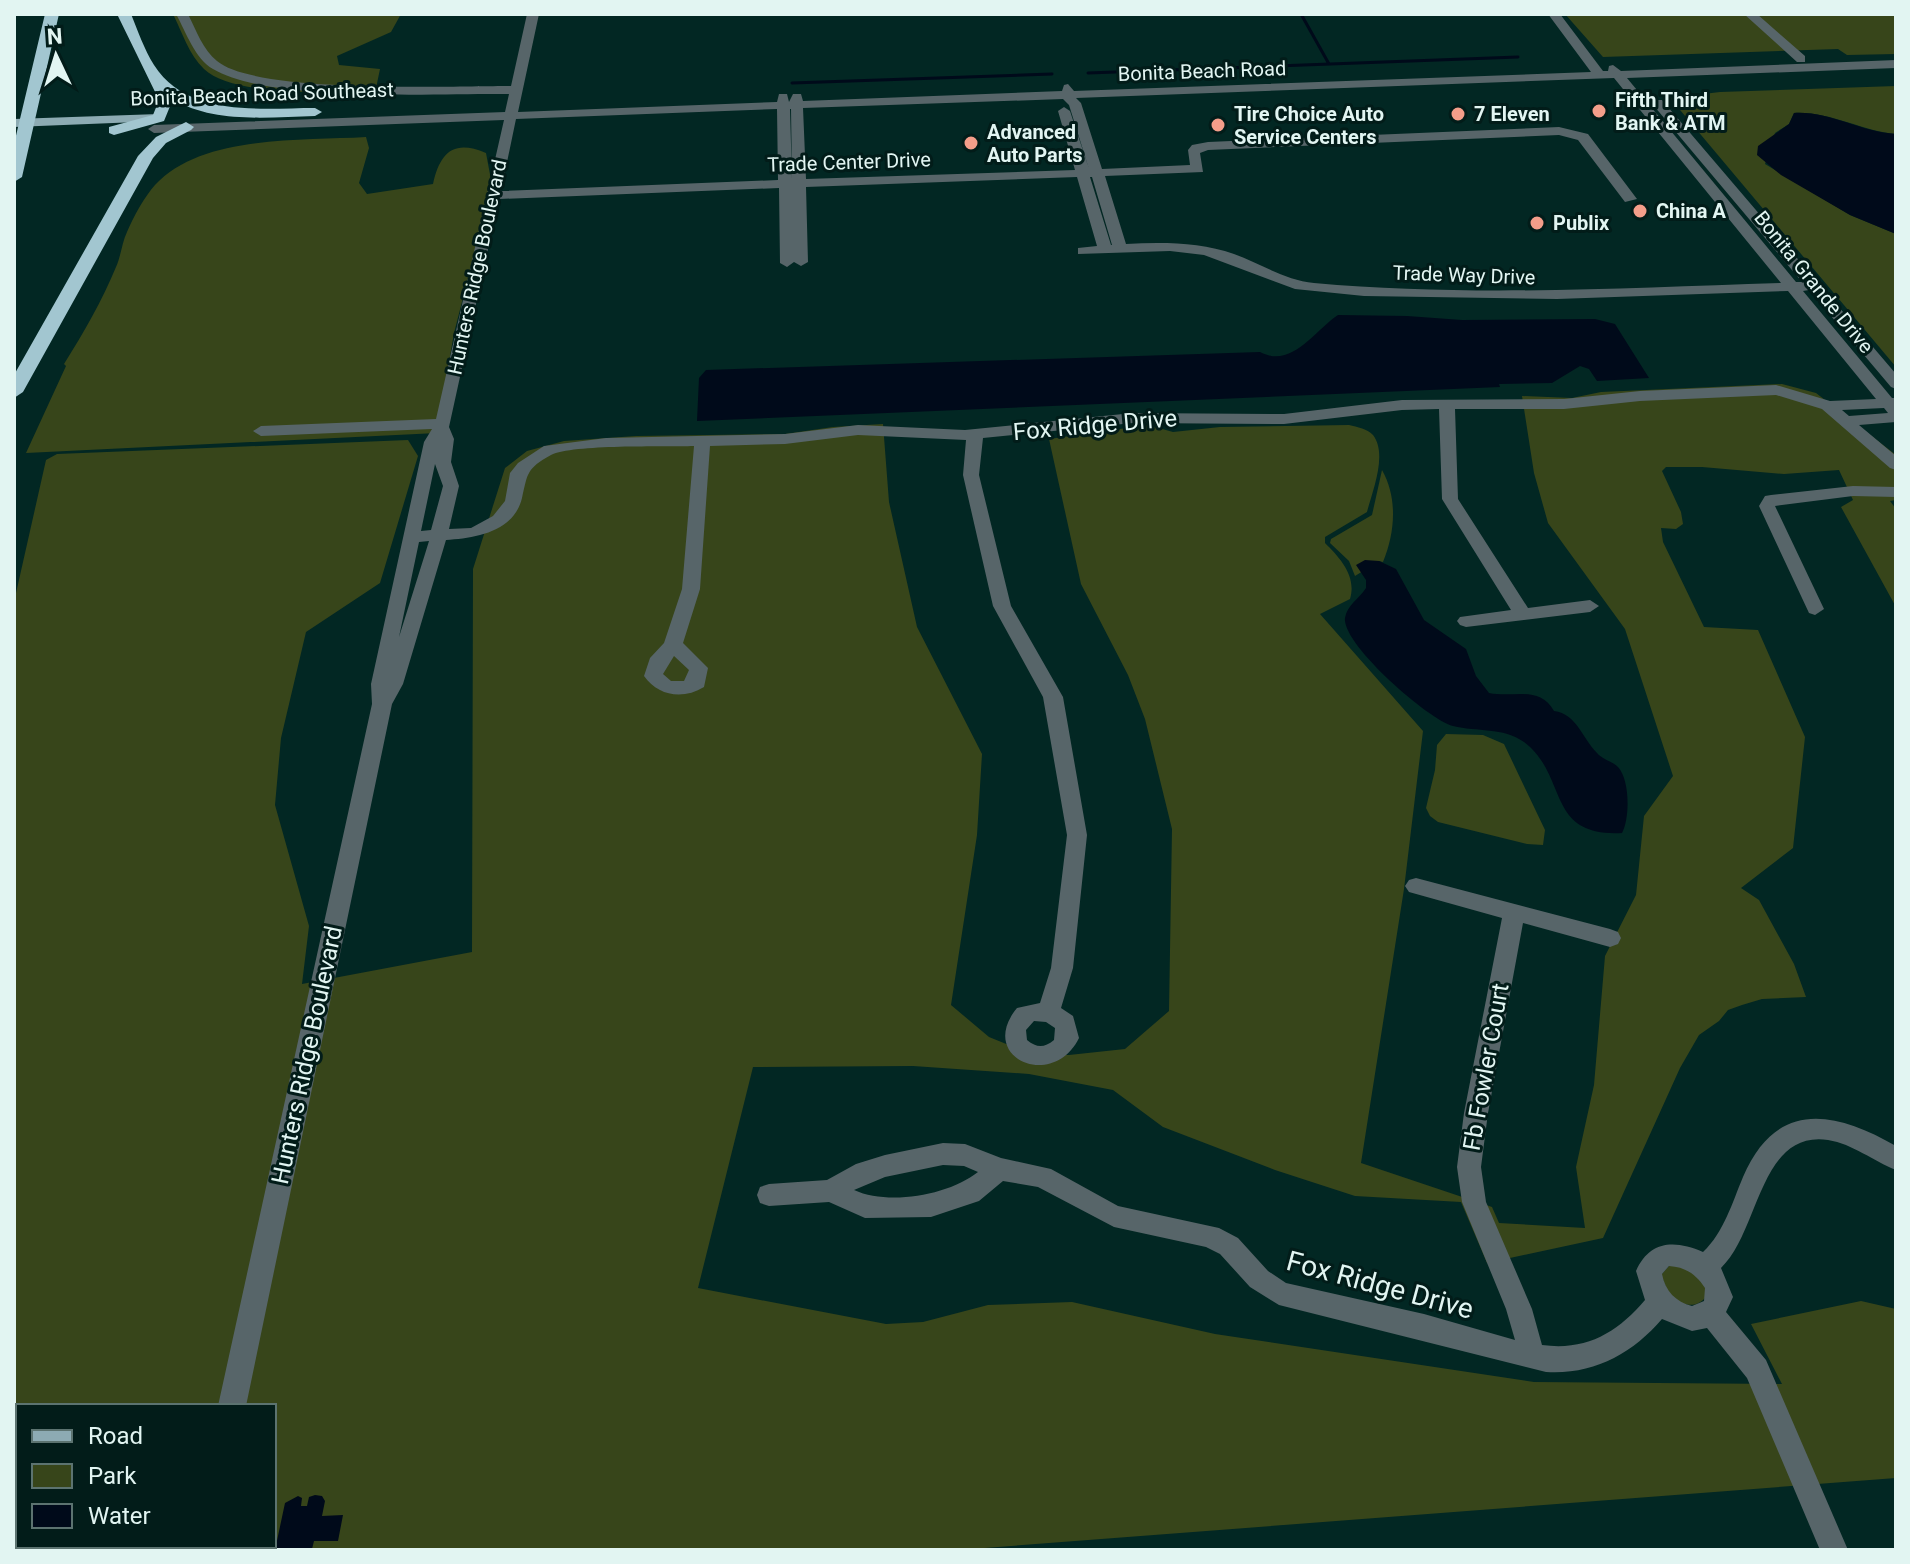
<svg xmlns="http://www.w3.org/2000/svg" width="1910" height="1564" font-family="Roboto,sans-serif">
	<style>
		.green { fill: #37451a; fill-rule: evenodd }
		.water { fill: #000a1a }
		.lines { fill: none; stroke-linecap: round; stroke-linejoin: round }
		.stream { stroke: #000a1a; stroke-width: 3 }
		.minor { fill: #576569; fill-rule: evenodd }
		.major { fill: #8dabb3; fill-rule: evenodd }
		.highway { fill: #a2c6d0; fill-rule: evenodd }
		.poi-dot { fill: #f49e8a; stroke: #021c19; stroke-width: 3 }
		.labels { text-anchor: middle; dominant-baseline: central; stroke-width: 6; stroke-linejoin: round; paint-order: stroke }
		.far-street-label { font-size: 20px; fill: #e2f5f2; stroke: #021c19 }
		.far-poi-label { font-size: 20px; font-weight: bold; fill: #e2f5f2; stroke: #021c19; text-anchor: start }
		.street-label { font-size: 24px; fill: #e2f5f2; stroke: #021c19 }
		.near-street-label { font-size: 28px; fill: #e2f5f2; stroke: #021c19 }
	</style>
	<rect width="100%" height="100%" fill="#022723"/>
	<!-- green -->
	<path class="green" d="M 173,14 L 401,14 L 391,32 L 337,56 L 339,65 L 380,69 L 375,93 C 334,92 233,97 204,69 C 189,55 182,32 173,14 Z
		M 1565,14 L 1896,14 L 1896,54 L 1847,55 L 1838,49 L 1603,57 Z
		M 1896,86 L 1896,134 C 1861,131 1829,111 1794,113 L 1789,124 L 1775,133 L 1765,164 L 1850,215 L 1896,234 L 1896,367 L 1670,98 L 1720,92 Z
		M 366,137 L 369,148 L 359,183 L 367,194 L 433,184 C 440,153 453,139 486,153 L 492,185 L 454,333 L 437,433 L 26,453 L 66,366 L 64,364 C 84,332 102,301 116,267 C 121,256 122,242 127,232 C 133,217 145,196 155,185 C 202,134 302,141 366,137 Z
		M 1782,384 L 1816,393 L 1896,455 L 1896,500 L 1890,501 L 1896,509 L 1896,607 L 1841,507 L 1853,500 L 1839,470 L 1784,474 L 1702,467 L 1666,467 L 1662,471 L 1681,512 L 1683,524 L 1676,529 L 1661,528 L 1663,542 L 1704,627 L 1758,630 L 1805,737 L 1793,848 L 1741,888 L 1759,900 L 1794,964 L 1806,997 L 1762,999 L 1742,1005 L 1728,1010 L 1719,1021 L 1699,1035 L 1680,1068 L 1603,1238 L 1487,1263 L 1461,1202 L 1355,1196 L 1275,1170 L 1163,1127 L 1113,1090 L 1029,1074 L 913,1066 L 753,1067 L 698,1288 L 886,1324 L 923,1322 L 988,1305 L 1072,1302 L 1215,1334 L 1534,1382 L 1782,1384 L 1751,1324 L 1861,1301 L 1896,1309 L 1896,1478 L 958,1550 L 14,1550 L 14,602 L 46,460 L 57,454 L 408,440 L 418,456 L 380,583 L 306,632 L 281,738 L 275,805 L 309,926 L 302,984 L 472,952 L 473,569 L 505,468 L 527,451 L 564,441 L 636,436 L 785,434 L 833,427 L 883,424 L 889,502 L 917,627 L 982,754 L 977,835 L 951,1005 L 989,1037 L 1031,1054 L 1069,1055 L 1125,1049 L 1169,1011 L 1172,829 L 1145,719 L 1128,675 L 1081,584 L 1049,439 L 1148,425 L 1173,432 L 1220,427 L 1349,425 C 1357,427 1368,429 1373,435 C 1388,454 1372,492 1367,512 L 1325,537 L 1325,543 C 1340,558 1357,576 1350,599 L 1320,614 L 1423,731 L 1404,889 L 1361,1163 L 1492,1207 L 1499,1223 L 1585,1228 L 1576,1167 L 1594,1085 L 1605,956 L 1636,895 L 1644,816 L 1673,776 L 1625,629 L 1548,523 L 1534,473 L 1522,396 L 1572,398 L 1601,392 ZM 18,1406 L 274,1406 L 274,1546 L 18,1546 Z
		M 1382,470 C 1398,498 1395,533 1383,562 L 1379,561 L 1355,576 L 1349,561 L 1330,543 L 1331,539 L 1372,515 Z
		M 1446,734 L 1483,735 L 1504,744 L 1545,830 L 1543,845 L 1527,844 L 1438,822 L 1430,816 L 1426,808 L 1435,770 L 1437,745 Z
		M 1684,1265 L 1705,1284 L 1705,1298 C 1694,1310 1682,1304 1670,1297 L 1661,1275 L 1669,1266 Z"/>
	<!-- water -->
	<path class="water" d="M 1794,113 C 1830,111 1860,132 1896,134 L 1896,234 L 1850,215 L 1781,175 L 1757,155 L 1758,146 L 1789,124 Z
		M 1338,315 L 1407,316 L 1462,320 L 1595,319 L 1615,324 L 1649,378 L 1597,381 L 1589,369 L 1580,366 L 1552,383 L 1499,384 L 1500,387 L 697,421 L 699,378 L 706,370 L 1260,352 C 1292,369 1315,330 1338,315 Z
		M 1365,560 L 1379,561 L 1396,569 L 1424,620 L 1466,649 L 1476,676 L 1489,693 C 1515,698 1539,685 1554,711 C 1577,714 1582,738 1597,753 C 1603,760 1612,761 1618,767 C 1630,780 1630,818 1622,833 C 1545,837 1569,776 1524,742 C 1503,727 1477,732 1453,726 C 1428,719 1342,644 1345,618 C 1347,605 1359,599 1366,588 L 1366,580 L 1356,565 Z
		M 315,1495 L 322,1496 L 325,1501 L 322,1516 L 343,1515 L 338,1541 L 314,1541 L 312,1549 L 275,1550 L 285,1503 L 298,1496 L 302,1498 L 301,1506 L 307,1506 L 309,1497 Z"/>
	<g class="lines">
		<!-- stream -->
		<path class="stream" d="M 1301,14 L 1329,64
			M 1088,73 L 1518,57
			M 792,83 L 1052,74"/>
		<!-- minor -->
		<path class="minor" d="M 176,14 L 188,14 C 196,30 203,50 217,61 C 256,94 453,86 511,86 L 527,14 L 539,14 L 518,112 L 777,102 L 779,94 L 787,94 L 789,102 L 793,94 L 801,94 L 803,101 L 1062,91 L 1064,85 L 1068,84 L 1074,91 L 1591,72 L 1548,14 L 1560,14 L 1603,71 L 1608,71 L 1609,66 L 1613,65 L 1621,71 L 1896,60 L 1896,68 L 1627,78 L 1796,282 L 1802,282 L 1654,106 L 1654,100 L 1662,100 L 1896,374 L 1896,389 L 1891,387 L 1809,290 L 1803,291 L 1892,398 L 1896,398 L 1896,422 L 1859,425 L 1896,456 L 1896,470 L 1890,468 L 1822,409 L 1776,395 L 1640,401 L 1564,409 L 1455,409 L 1458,499 L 1528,608 L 1590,600 L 1599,606 L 1590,612 L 1466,627 L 1460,625 L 1457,621 L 1460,617 L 1511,610 L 1442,499 L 1439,409 L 1402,410 L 1284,424 L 1133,423 L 983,438 L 979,475 L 1011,606 L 1063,697 L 1087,835 L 1073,968 L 1061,1008 L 1073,1016 L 1079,1038 C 1053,1091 976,1058 1017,1008 L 1040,1003 L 1051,968 L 1067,835 L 1043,697 L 993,606 L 963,475 L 966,440 L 858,435 L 785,444 L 710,446 L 700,589 L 683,643 L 708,668 L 704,687 C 683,700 658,696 644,676 L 650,658 L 664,643 L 682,589 L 694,446 C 664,447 573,444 551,455 C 526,469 528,473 522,498 C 514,532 475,538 446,540 L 403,684 L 392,704 L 246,1406 L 218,1406 L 372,704 L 371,684 L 424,442 L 432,429 L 261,436 L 253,431 L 261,426 L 436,419 L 504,120 L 154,133 L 148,129 L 154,125 L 505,112 L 509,94 C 439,93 270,103 213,69 C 195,59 186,32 176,14 ZM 1614,78 L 1781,283 C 1625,288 1470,297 1314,283 C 1285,280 1261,264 1234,254 C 1200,242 1162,242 1126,244 L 1105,176 L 1203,172 L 1200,153 L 1208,150 L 1559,135 L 1578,140 L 1625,202 L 1637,199 L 1588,134 L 1559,127 L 1208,142 L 1192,145 L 1188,150 L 1190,165 L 1102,169 L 1081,103 L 1076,98 ZM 1063,99 L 1069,105 L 1089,169 L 1070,111 L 1064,107 L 1058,111 L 1075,170 L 806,179 L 803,108 ZM 777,109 L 778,180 L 501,191 L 516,119 ZM 790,109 L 791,109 L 792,180 ZM 1077,177 L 1097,246 L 1078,248 L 1078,254 L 1170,251 L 1204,255 L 1295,289 L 1364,296 L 1557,299 L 1788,291 L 1876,399 L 1830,401 L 1776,385 L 1640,391 L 1564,399 L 1402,400 L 1284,414 L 1133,413 L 965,430 L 858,425 L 785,434 L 606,438 L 544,446 L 518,463 L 510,473 L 505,501 L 493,516 L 471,528 L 449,529 L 459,486 L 451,462 L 454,439 L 449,427 L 499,199 L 779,188 L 780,263 L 787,267 L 794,262 L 801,266 L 808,262 L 806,187 ZM 1090,177 L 1092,177 L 1112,245 L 1111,245 ZM 1884,408 L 1888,413 L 1849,416 L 1842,410 ZM 435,464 L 443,486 L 431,530 L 421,531 ZM 429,541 L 425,554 L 399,637 L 419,542 ZM 674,656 L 689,670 L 684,681 L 671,681 L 663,674 ZM 1034,1021 L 1046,1022 L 1055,1028 L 1054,1040 C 1044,1048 1037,1048 1027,1040 L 1026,1030 Z
			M 1744,14 L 1757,14 L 1805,56 L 1805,62 L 1797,62 Z
			M 1853,486 L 1896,487 L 1896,497 L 1853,496 L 1775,506 L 1824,609 L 1815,615 L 1809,613 L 1759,506 L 1765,496 L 1771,495 Z
			M 1416,878 L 1610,929 L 1618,932 L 1621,938 L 1618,944 L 1610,947 L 1523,923 L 1488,1113 L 1481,1167 L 1486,1202 L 1532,1309 L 1542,1345 C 1586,1351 1617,1333 1645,1300 L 1636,1271 C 1650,1240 1675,1240 1703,1252 C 1724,1232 1732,1203 1743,1177 C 1776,1100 1833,1110 1896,1146 L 1896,1170 C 1873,1161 1853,1144 1828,1140 C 1759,1130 1760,1231 1721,1268 L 1733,1297 L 1726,1312 L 1766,1360 L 1848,1550 L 1820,1550 L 1747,1378 L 1707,1328 L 1692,1331 L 1662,1319 C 1632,1354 1593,1375 1546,1372 L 1279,1305 L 1250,1287 L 1220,1254 L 1206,1247 L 1114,1227 L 1038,1187 L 1003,1181 L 979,1201 L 931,1217 L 865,1218 L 829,1202 L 769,1206 L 760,1203 L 757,1195 L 760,1187 L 769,1184 L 827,1180 L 856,1164 L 885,1155 L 943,1143 L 965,1144 L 1001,1158 L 1051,1169 L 1118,1206 L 1219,1228 L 1238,1238 L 1268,1271 L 1286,1283 L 1424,1314 L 1515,1340 L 1506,1309 L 1462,1202 L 1457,1167 L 1464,1113 L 1502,918 L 1409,892 L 1405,886 L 1409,880 ZM 943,1165 L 964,1166 L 978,1172 C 949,1195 889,1206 854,1190 L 885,1177 ZM 1669,1266 C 1685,1267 1696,1274 1705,1288 L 1704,1301 L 1692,1306 C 1676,1302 1665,1291 1662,1274 Z
			M 187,1546 L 215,1546 L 214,1550 L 186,1550 Z"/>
		<!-- major -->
		<path class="major" d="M 159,114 L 163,115 L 163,121 L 14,127 L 14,119 Z"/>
		<!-- highway -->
		<path class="highway" d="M 45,14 L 59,14 L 22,177 L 14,182 L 14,144 Z
			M 117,14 L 131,14 C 138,31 144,49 154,65 C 188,118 261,108 315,108 L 322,112 L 315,116 C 270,117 213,124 173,99 L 164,121 L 114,135 L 109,133 L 109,127 L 153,115 L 159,100 Z
			M 186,122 L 194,127 L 191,130 L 166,143 L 153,158 L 23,392 L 14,398 L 14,375 L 138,156 L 156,137 Z"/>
	</g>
	<!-- markers -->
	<g class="poi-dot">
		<circle cx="1599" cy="111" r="8"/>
		<circle cx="1458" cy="114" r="8"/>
		<circle cx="1218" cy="125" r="8"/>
		<circle cx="971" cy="143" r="8"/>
		<circle cx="1640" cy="211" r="8"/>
		<circle cx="1537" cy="223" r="8"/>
	</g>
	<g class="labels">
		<!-- far-street labels -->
		<g class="far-street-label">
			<text transform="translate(1202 71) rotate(-2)">Bonita Beach Road</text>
			<text transform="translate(262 94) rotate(-2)">Bonita Beach Road Southeast</text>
			<text transform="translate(849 162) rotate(-2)">Trade Center Drive</text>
			<text transform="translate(477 267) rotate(-78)">Hunters Ridge Boulevard</text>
			<text transform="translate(1464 275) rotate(2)">Trade Way Drive</text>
			<text transform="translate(1814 282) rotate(51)">Bonita Grande Drive</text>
		</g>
		<!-- far-poi labels -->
		<g class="far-poi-label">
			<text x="1615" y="100">Fifth Third<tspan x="1615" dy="23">Bank &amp; ATM</tspan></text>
			<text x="1234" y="114">Tire Choice Auto<tspan x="1234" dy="23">Service Centers</tspan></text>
			<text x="1474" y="114">7 Eleven</text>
			<text x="987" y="132">Advanced<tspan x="987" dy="23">Auto Parts</tspan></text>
			<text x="1656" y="211">China A</text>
			<text x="1553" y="223">Publix</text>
		</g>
		<!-- street labels -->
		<g class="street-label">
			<text transform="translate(1095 425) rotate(-5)">Fox Ridge Drive</text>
			<text transform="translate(307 1055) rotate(-78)">Hunters Ridge Boulevard</text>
			<text transform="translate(1486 1067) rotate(-80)">Fb Fowler Court</text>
		</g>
		<!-- near-street labels -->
		<g class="near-street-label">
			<text transform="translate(1380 1285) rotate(15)">Fox Ridge Drive</text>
		</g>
	</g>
	<!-- border -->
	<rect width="1910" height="1564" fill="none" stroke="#e2f5f2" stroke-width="32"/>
	<!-- legend -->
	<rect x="16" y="1404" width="260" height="144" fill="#021c19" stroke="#5c7370" stroke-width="2"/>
	<rect x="32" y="1430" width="40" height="12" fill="#8dabb3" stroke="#5c7370" stroke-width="2"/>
	<text x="88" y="1444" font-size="24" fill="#e2f5f2">Road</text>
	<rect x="32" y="1464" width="40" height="24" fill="#37451a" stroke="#5c7370" stroke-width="2"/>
	<text x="88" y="1484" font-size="24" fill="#e2f5f2">Park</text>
	<rect x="32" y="1504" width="40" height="24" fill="#000a1a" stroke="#5c7370" stroke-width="2"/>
	<text x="88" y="1524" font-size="24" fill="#e2f5f2">Water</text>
	<!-- north arrow -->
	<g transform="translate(56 56) rotate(356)" stroke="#021c19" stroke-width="6" paint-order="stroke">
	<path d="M0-6L14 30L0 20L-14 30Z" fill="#e2f5f2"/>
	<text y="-12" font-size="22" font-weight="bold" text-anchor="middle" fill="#e2f5f2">N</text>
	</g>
</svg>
